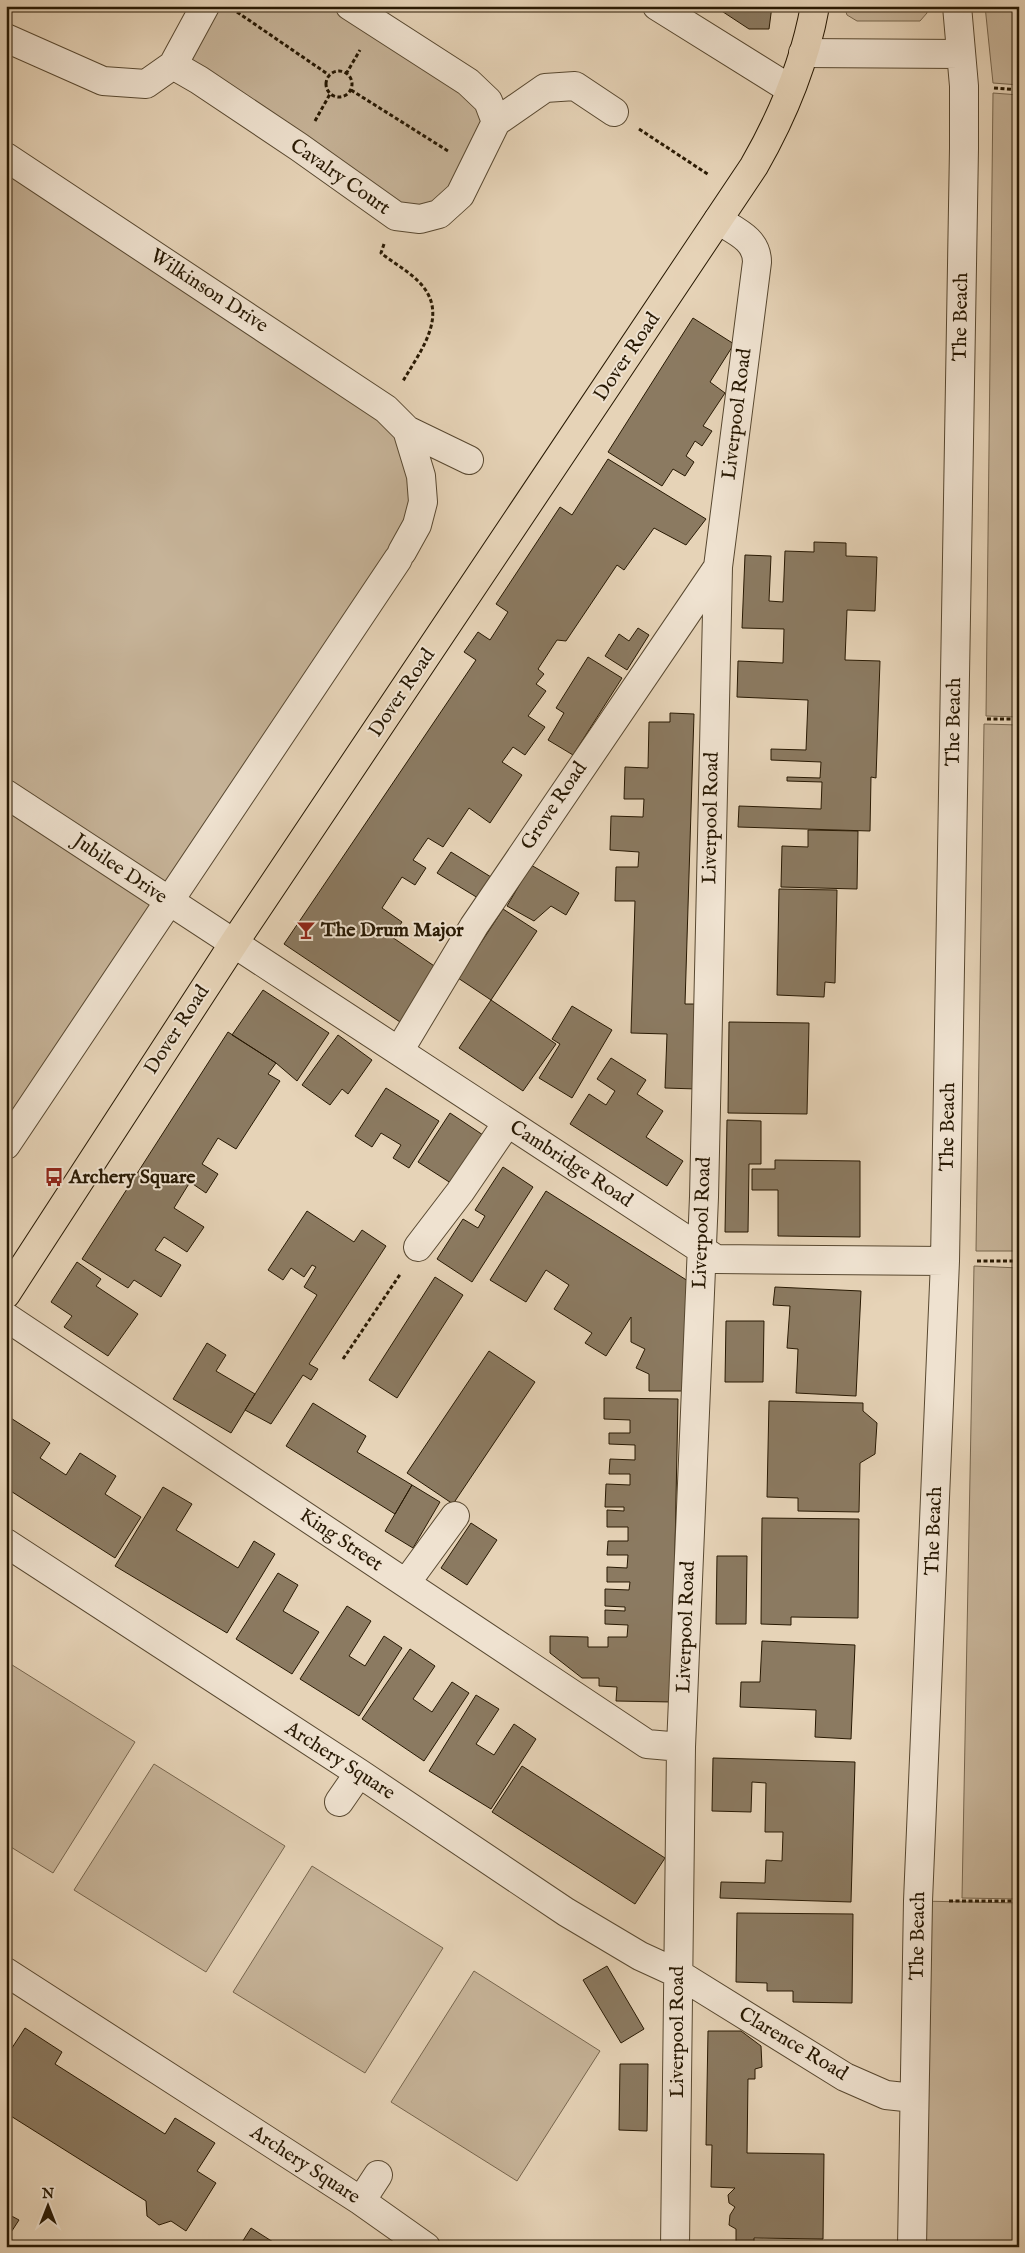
<svg xmlns="http://www.w3.org/2000/svg" width="1025" height="2253" font-family="'IM FELL English',serif">
	<style>
		.green { fill: #c6b398; stroke: #77664e }
		.building { fill: #8b7a61; stroke: #281903 }
		.lines { fill: none; stroke-linecap: round; stroke-linejoin: round }
		.minor-casing { stroke: #584830; stroke-width: 30 }
		.major-casing { stroke: #281903; stroke-width: 30 }
		.path { stroke: #281903; stroke-width: 3; stroke-dasharray: 4 2.5; stroke-linecap: butt }
		.minor { stroke: #efe2d0; stroke-width: 28 }
		.major { stroke: #e6d3b7; stroke-width: 28 }
		.labels { text-anchor: middle; dominant-baseline: central; stroke-width: 4; stroke-linejoin: round; paint-order: stroke }
		.street-label { font-size: 20px; fill: #281903; stroke: #efe2d0 }
		.poi-label { font-size: 20px; font-weight: bold; fill: #281903; stroke: #efe2d0; text-anchor: start }
	</style>
	<rect width="100%" height="100%" fill="#e6d3b7"/>
	<filter id="stains"><feTurbulence type="fractalNoise" baseFrequency=".004" numOctaves="4"/><feColorMatrix values="0 0 0 0 .2 0 0 0 0 .09 0 0 0 0 .02 0 0 0 .5 -.17"/></filter>
	<radialGradient id="worn" r=".72"><stop offset=".6" stop-color="#630" stop-opacity="0"/><stop offset="1" stop-color="#630" stop-opacity=".3"/></radialGradient>
	<!-- green -->
	<path class="green" d="M 205,6 L 350,6 L 488,101 L 474,168 L 420,219 L 173,65 Z
		M 844,6 L 927,6 L 927,13 L 920,21 L 857,21 L 847,15 Z
		M 985,6 L 1019,6 L 1019,85 L 993,83 Z
		M 993,93 L 1019,95 L 1019,717 L 986,716 Z
		M 6,157 L 386,409 L 423,502 L 6,1145 Z
		M 984,724 L 1019,725 L 1019,1251 L 976,1251 Z
		M 974,1266 L 1019,1268 L 1019,1899 L 962,1898 Z
		M 9,1663 L 135,1742 L 53,1873 L 6,1844 L 6,1668 Z
		M 154,1764 L 285,1846 L 206,1972 L 74,1890 Z
		M 312,1866 L 443,1948 L 365,2073 L 233,1992 Z
		M 918,1901 L 1019,1903 L 1019,2247 L 912,2247 Z
		M 474,1971 L 600,2051 L 517,2181 L 391,2102 Z"/>
	<!-- building -->
	<path class="building" d="M 714,6 L 772,6 L 769,29 L 749,29 Z
		M 693,318 L 734,344 L 710,382 L 725,393 L 703,426 L 712,431 L 702,446 L 695,441 L 686,456 L 694,462 L 685,476 L 673,469 L 662,486 L 608,452 Z
		M 608,459 L 706,519 L 686,545 L 654,528 L 624,570 L 617,565 L 566,641 L 557,640 L 538,669 L 544,674 L 536,684 L 546,691 L 528,716 L 545,727 L 525,755 L 513,747 L 502,762 L 522,775 L 490,823 L 469,808 L 443,847 L 428,838 L 413,860 L 426,868 L 415,885 L 402,877 L 382,908 L 402,922 L 392,937 L 443,972 L 406,1026 L 284,944 L 476,660 L 464,652 L 478,632 L 490,640 L 508,612 L 496,604 L 560,507 L 572,515 Z
		M 814,542 L 846,543 L 846,556 L 877,557 L 875,611 L 847,610 L 845,660 L 880,661 L 876,778 L 871,777 L 870,831 L 738,827 L 739,806 L 821,809 L 822,782 L 787,781 L 787,777 L 820,778 L 821,762 L 771,760 L 771,749 L 806,750 L 808,700 L 737,697 L 738,661 L 783,663 L 784,629 L 742,628 L 745,555 L 771,556 L 769,601 L 783,602 L 785,551 L 814,552 Z
		M 638,628 L 649,635 L 627,670 L 605,656 L 619,634 L 629,641 Z
		M 588,657 L 622,678 L 573,755 L 548,740 L 564,713 L 556,708 Z
		M 670,713 L 694,714 L 685,1004 L 699,1004 L 697,1089 L 665,1088 L 667,1034 L 631,1033 L 635,901 L 615,901 L 616,867 L 638,867 L 639,852 L 610,850 L 611,816 L 643,817 L 644,799 L 624,799 L 625,767 L 648,768 L 649,722 L 670,722 Z
		M 808,830 L 858,831 L 857,889 L 781,887 L 782,846 L 808,847 Z
		M 451,852 L 491,877 L 478,898 L 437,873 Z
		M 531,865 L 579,893 L 566,915 L 551,906 L 534,921 L 507,906 Z
		M 779,889 L 837,890 L 835,983 L 825,982 L 824,997 L 777,995 Z
		M 503,909 L 537,931 L 491,1000 L 458,978 Z
		M 263,990 L 329,1033 L 297,1081 L 276,1063 L 232,1035 Z
		M 491,1000 L 556,1044 L 523,1091 L 459,1048 Z
		M 572,1006 L 612,1030 L 572,1098 L 539,1078 L 560,1044 L 552,1039 Z
		M 729,1022 L 809,1023 L 807,1114 L 728,1113 Z
		M 228,1032 L 276,1063 L 268,1074 L 280,1081 L 236,1149 L 218,1138 L 202,1164 L 218,1174 L 206,1193 L 190,1182 L 174,1208 L 204,1227 L 187,1252 L 164,1237 L 155,1250 L 181,1265 L 161,1297 L 134,1280 L 128,1288 L 82,1259 Z
		M 338,1035 L 372,1060 L 348,1094 L 342,1089 L 330,1105 L 302,1085 Z
		M 611,1058 L 646,1080 L 637,1094 L 663,1111 L 646,1137 L 683,1161 L 667,1186 L 570,1124 L 589,1094 L 606,1105 L 615,1091 L 597,1079 Z
		M 386,1088 L 439,1121 L 409,1168 L 393,1158 L 401,1145 L 381,1133 L 372,1147 L 355,1136 Z
		M 450,1113 L 489,1139 L 457,1187 L 418,1162 Z
		M 727,1120 L 761,1121 L 761,1164 L 749,1164 L 748,1232 L 725,1232 Z
		M 775,1160 L 860,1161 L 860,1237 L 778,1236 L 778,1190 L 752,1190 L 752,1169 L 775,1169 Z
		M 503,1167 L 533,1187 L 472,1282 L 437,1259 L 463,1219 L 478,1228 L 485,1216 L 475,1210 Z
		M 546,1191 L 688,1281 L 688,1391 L 649,1391 L 649,1374 L 636,1368 L 645,1349 L 631,1342 L 631,1317 L 606,1356 L 585,1343 L 592,1333 L 554,1309 L 569,1285 L 546,1270 L 526,1302 L 490,1280 Z
		M 307,1211 L 354,1242 L 362,1230 L 386,1246 L 309,1364 L 318,1369 L 311,1380 L 303,1375 L 271,1424 L 245,1410 L 317,1295 L 304,1287 L 316,1267 L 312,1265 L 304,1277 L 291,1268 L 283,1280 L 268,1270 Z
		M 77,1262 L 101,1279 L 96,1286 L 138,1314 L 108,1356 L 64,1327 L 72,1316 L 51,1302 Z
		M 435,1277 L 463,1295 L 397,1398 L 369,1380 Z
		M 775,1287 L 861,1291 L 856,1396 L 796,1393 L 798,1349 L 787,1348 L 790,1306 L 773,1305 Z
		M 726,1321 L 764,1321 L 763,1382 L 725,1382 Z
		M 207,1343 L 226,1355 L 216,1371 L 255,1394 L 231,1433 L 173,1399 Z
		M 489,1351 L 535,1382 L 453,1504 L 407,1473 Z
		M 604,1398 L 678,1399 L 672,1702 L 616,1701 L 617,1687 L 599,1686 L 599,1678 L 582,1678 L 550,1653 L 550,1636 L 588,1637 L 588,1647 L 608,1647 L 608,1637 L 627,1637 L 628,1625 L 605,1624 L 605,1610 L 625,1611 L 625,1607 L 605,1606 L 605,1589 L 629,1590 L 630,1582 L 607,1582 L 607,1567 L 627,1568 L 628,1555 L 607,1555 L 608,1541 L 628,1541 L 628,1527 L 607,1527 L 607,1510 L 624,1511 L 624,1507 L 605,1507 L 606,1484 L 630,1485 L 630,1474 L 609,1474 L 610,1459 L 635,1460 L 635,1445 L 609,1444 L 609,1433 L 630,1433 L 630,1420 L 604,1419 Z
		M 769,1401 L 863,1403 L 863,1411 L 877,1423 L 875,1454 L 860,1463 L 859,1512 L 798,1511 L 798,1498 L 767,1497 Z
		M 313,1403 L 366,1436 L 357,1452 L 412,1485 L 395,1514 L 286,1446 Z
		M 6,1415 L 50,1443 L 40,1458 L 66,1475 L 80,1453 L 116,1476 L 105,1494 L 141,1517 L 115,1558 L 6,1488 Z
		M 412,1485 L 440,1502 L 413,1548 L 385,1531 Z
		M 163,1487 L 192,1504 L 176,1530 L 238,1568 L 254,1541 L 275,1554 L 227,1633 L 115,1566 Z
		M 762,1518 L 859,1519 L 858,1618 L 791,1617 L 791,1625 L 761,1624 Z
		M 471,1523 L 497,1540 L 467,1585 L 441,1568 Z
		M 717,1556 L 747,1556 L 746,1624 L 716,1624 Z
		M 278,1573 L 298,1585 L 283,1611 L 319,1632 L 292,1674 L 236,1639 Z
		M 347,1606 L 371,1621 L 349,1656 L 365,1666 L 384,1636 L 402,1648 L 359,1716 L 300,1679 Z
		M 762,1641 L 855,1645 L 851,1739 L 815,1737 L 816,1710 L 740,1707 L 741,1682 L 760,1682 Z
		M 410,1649 L 435,1666 L 413,1699 L 432,1712 L 452,1682 L 469,1693 L 424,1761 L 362,1719 Z
		M 476,1695 L 499,1709 L 476,1744 L 494,1755 L 514,1724 L 536,1739 L 491,1809 L 429,1771 Z
		M 713,1758 L 855,1762 L 851,1902 L 720,1898 L 721,1882 L 765,1883 L 766,1860 L 782,1861 L 783,1832 L 765,1832 L 766,1783 L 752,1782 L 751,1812 L 712,1811 Z
		M 522,1766 L 665,1858 L 635,1904 L 492,1812 Z
		M 737,1913 L 853,1914 L 852,2003 L 793,2002 L 793,1991 L 767,1991 L 767,1983 L 736,1982 Z
		M 607,1966 L 644,2029 L 621,2043 L 583,1980 Z
		M 25,2028 L 62,2052 L 55,2064 L 165,2134 L 175,2118 L 215,2143 L 197,2171 L 216,2183 L 186,2231 L 171,2221 L 159,2225 L 147,2216 L 146,2201 L 6,2113 L 6,2057 Z
		M 708,2031 L 741,2031 L 761,2046 L 762,2067 L 755,2069 L 755,2079 L 748,2079 L 747,2153 L 824,2154 L 823,2239 L 754,2238 L 754,2247 L 736,2247 L 736,2229 L 729,2225 L 730,2215 L 735,2207 L 729,2203 L 728,2195 L 735,2188 L 711,2187 L 712,2145 L 706,2145 Z
		M 620,2064 L 648,2064 L 647,2131 L 619,2130 Z
		M 6,2213 L 19,2220 L 6,2240 Z
		M 251,2228 L 281,2247 L 239,2247 Z"/>
	<g class="lines">
		<!-- minor casing -->
		<g class="minor-casing">
			<path id="minor" d="M 657,6 L 790,89
				M 6,38 L 103,81 L 146,84 L 173,65 L 205,6
				M 803,53 L 961,54
				M 173,65 L 199,80 L 299,147 L 396,216 L 420,219 L 439,214 L 460,195 L 496,122 L 488,101 L 468,82 L 350,6
				M 496,122 L 545,88 L 575,86 L 614,112
				M 6,157 L 386,409 L 407,430 L 421,476 L 423,502 L 417,525 L 402,552
				M 407,430 L 469,460
				M 6,794 L 716,1259 L 945,1261
				M 399,1051 L 474,926 L 718,567
				M 6,1145 L 398,559
				M 418,1247 L 460,1192 L 507,1123
				M 6,1317 L 647,1744 L 681,1747
				M 6,1543 L 359,1773 L 566,1912 L 640,1956 L 677,1973 L 845,2077 L 886,2095 L 914,2098
				M 406,1583 L 455,1516
				M 339,1802 L 359,1773
				M 6,1972 L 361,2201 L 426,2247
				M 361,2201 L 378,2175
				M 675,2247 L 681,1747 L 704,1197 L 718,567 L 757,262 C 757,239 735,231 718,220
				M 912,2247 L 918,1901 L 945,1261 L 964,148 L 964,86 L 957,6"/>
		</g>
		<!-- major casing -->
		<g class="major-casing">
			<path id="major" d="M 6,1294 L 234,943 L 754,166 C 782,117 805,62 815,6"/>
		</g>
		<!-- path -->
		<path class="path" d="M 237,12 L 329,75
			M326 84a13 13 0 1 1 26 0a13 13 0 1 1-26 0Z
			M 346,74 L 360,50
			M 994,88 L 1019,90
			M 351,90 L 448,151
			M 315,121 L 330,94
			M 639,129 L 709,175
			M 384,244 L 381,253 C 392,262 407,270 418,281 C 451,313 421,350 403,381
			M 987,719 L 1019,719
			M 977,1261 L 1019,1261
			M 343,1359 L 401,1273
			M 949,1901 L 1019,1901"/>
		<!-- minor -->
		<use href="#minor" class="minor"/>
		<!-- major -->
		<use href="#major" class="major"/>
	</g>
	<!-- icons -->
	<defs>
		<g id="bar-bare" transform="scale(1.5)"><path d="M-6-5H6L.8 .8V4.5H3.5V6h-7V4.5H-.8V.8Z" fill="#8f2418" stroke="#efe2d0" stroke-width="2.5" paint-order="stroke"/></g>
		<g id="bus-bare" transform="scale(1.5)"><path d="M-5-6H5V4H4V6H2V4H-2V6H-4V4H-5ZM-3.5-4V0h7V-4ZM-3.5 1.2v1.5H-2V1.2ZM2 1.2v1.5H3.5V1.2Z" fill="#8f2418" stroke="#efe2d0" stroke-width="2.5" paint-order="stroke"/></g>
	</defs>
	<g fill-rule="evenodd">
		<use href="#bar-bare" x="306" y="930"/>
		<use href="#bus-bare" x="54" y="1177"/>
	</g>
	<g class="labels">
		<!-- street labels -->
		<g class="street-label">
			<text transform="translate(340 177) rotate(35)">Cavalry Court</text>
			<text transform="translate(209 291) rotate(33)">Wilkinson Drive</text>
			<text transform="translate(961 317) rotate(-89)">The Beach</text>
			<text transform="translate(627 357) rotate(-56)">Dover Road</text>
			<text transform="translate(737 414) rotate(-83)">Liverpool Road</text>
			<text transform="translate(402 693) rotate(-56)">Dover Road</text>
			<text transform="translate(954 722) rotate(-89)">The Beach</text>
			<text transform="translate(554 806) rotate(-56)">Grove Road</text>
			<text transform="translate(711 818) rotate(-89)">Liverpool Road</text>
			<text transform="translate(120 869) rotate(34)">Jubilee Drive</text>
			<text transform="translate(177 1030) rotate(-57)">Dover Road</text>
			<text transform="translate(948 1127) rotate(-89)">The Beach</text>
			<text transform="translate(571 1164) rotate(33)">Cambridge Road</text>
			<text transform="translate(702 1223) rotate(-88)">Liverpool Road</text>
			<text transform="translate(934 1531) rotate(-88)">The Beach</text>
			<text transform="translate(341 1540) rotate(34)">King Street</text>
			<text transform="translate(686 1627) rotate(-88)">Liverpool Road</text>
			<text transform="translate(340 1761) rotate(33)">Archery Square</text>
			<text transform="translate(918 1936) rotate(-89)">The Beach</text>
			<text transform="translate(677 2032) rotate(-90)">Liverpool Road</text>
			<text transform="translate(793 2044) rotate(31)">Clarence Road</text>
			<text transform="translate(305 2165) rotate(33)">Archery Square</text>
		</g>
		<!-- poi labels -->
		<g class="poi-label">
			<text x="321" y="930">The Drum Major</text>
			<text x="69" y="1177">Archery Square</text>
		</g>
	</g>
	<!-- margin -->
	<rect width="1025" height="2253" fill="none" stroke="#e6d3b7" stroke-width="25"/>
	<rect x="8" y="8" width="1010" height="2238" fill="none" stroke="#281903" stroke-width="2.5"/>
	<rect x="12" y="12" width="1000" height="2228" fill="none" stroke="#281903"/>
	<!-- north arrow -->
	<g transform="translate(48 2206)" stroke="#efe2d0" stroke-width="4" paint-order="stroke">
	<path d="M0-4L9 19L0 12L-9 19Z" fill="#281903"/>
	<text y="-8" font-size="14" font-weight="bold" text-anchor="middle" fill="#281903">N</text>
	</g>
	<rect width="100%" height="100%" filter="url(#stains)"/>
	<rect width="100%" height="100%" fill="url(#worn)"/>
</svg>
